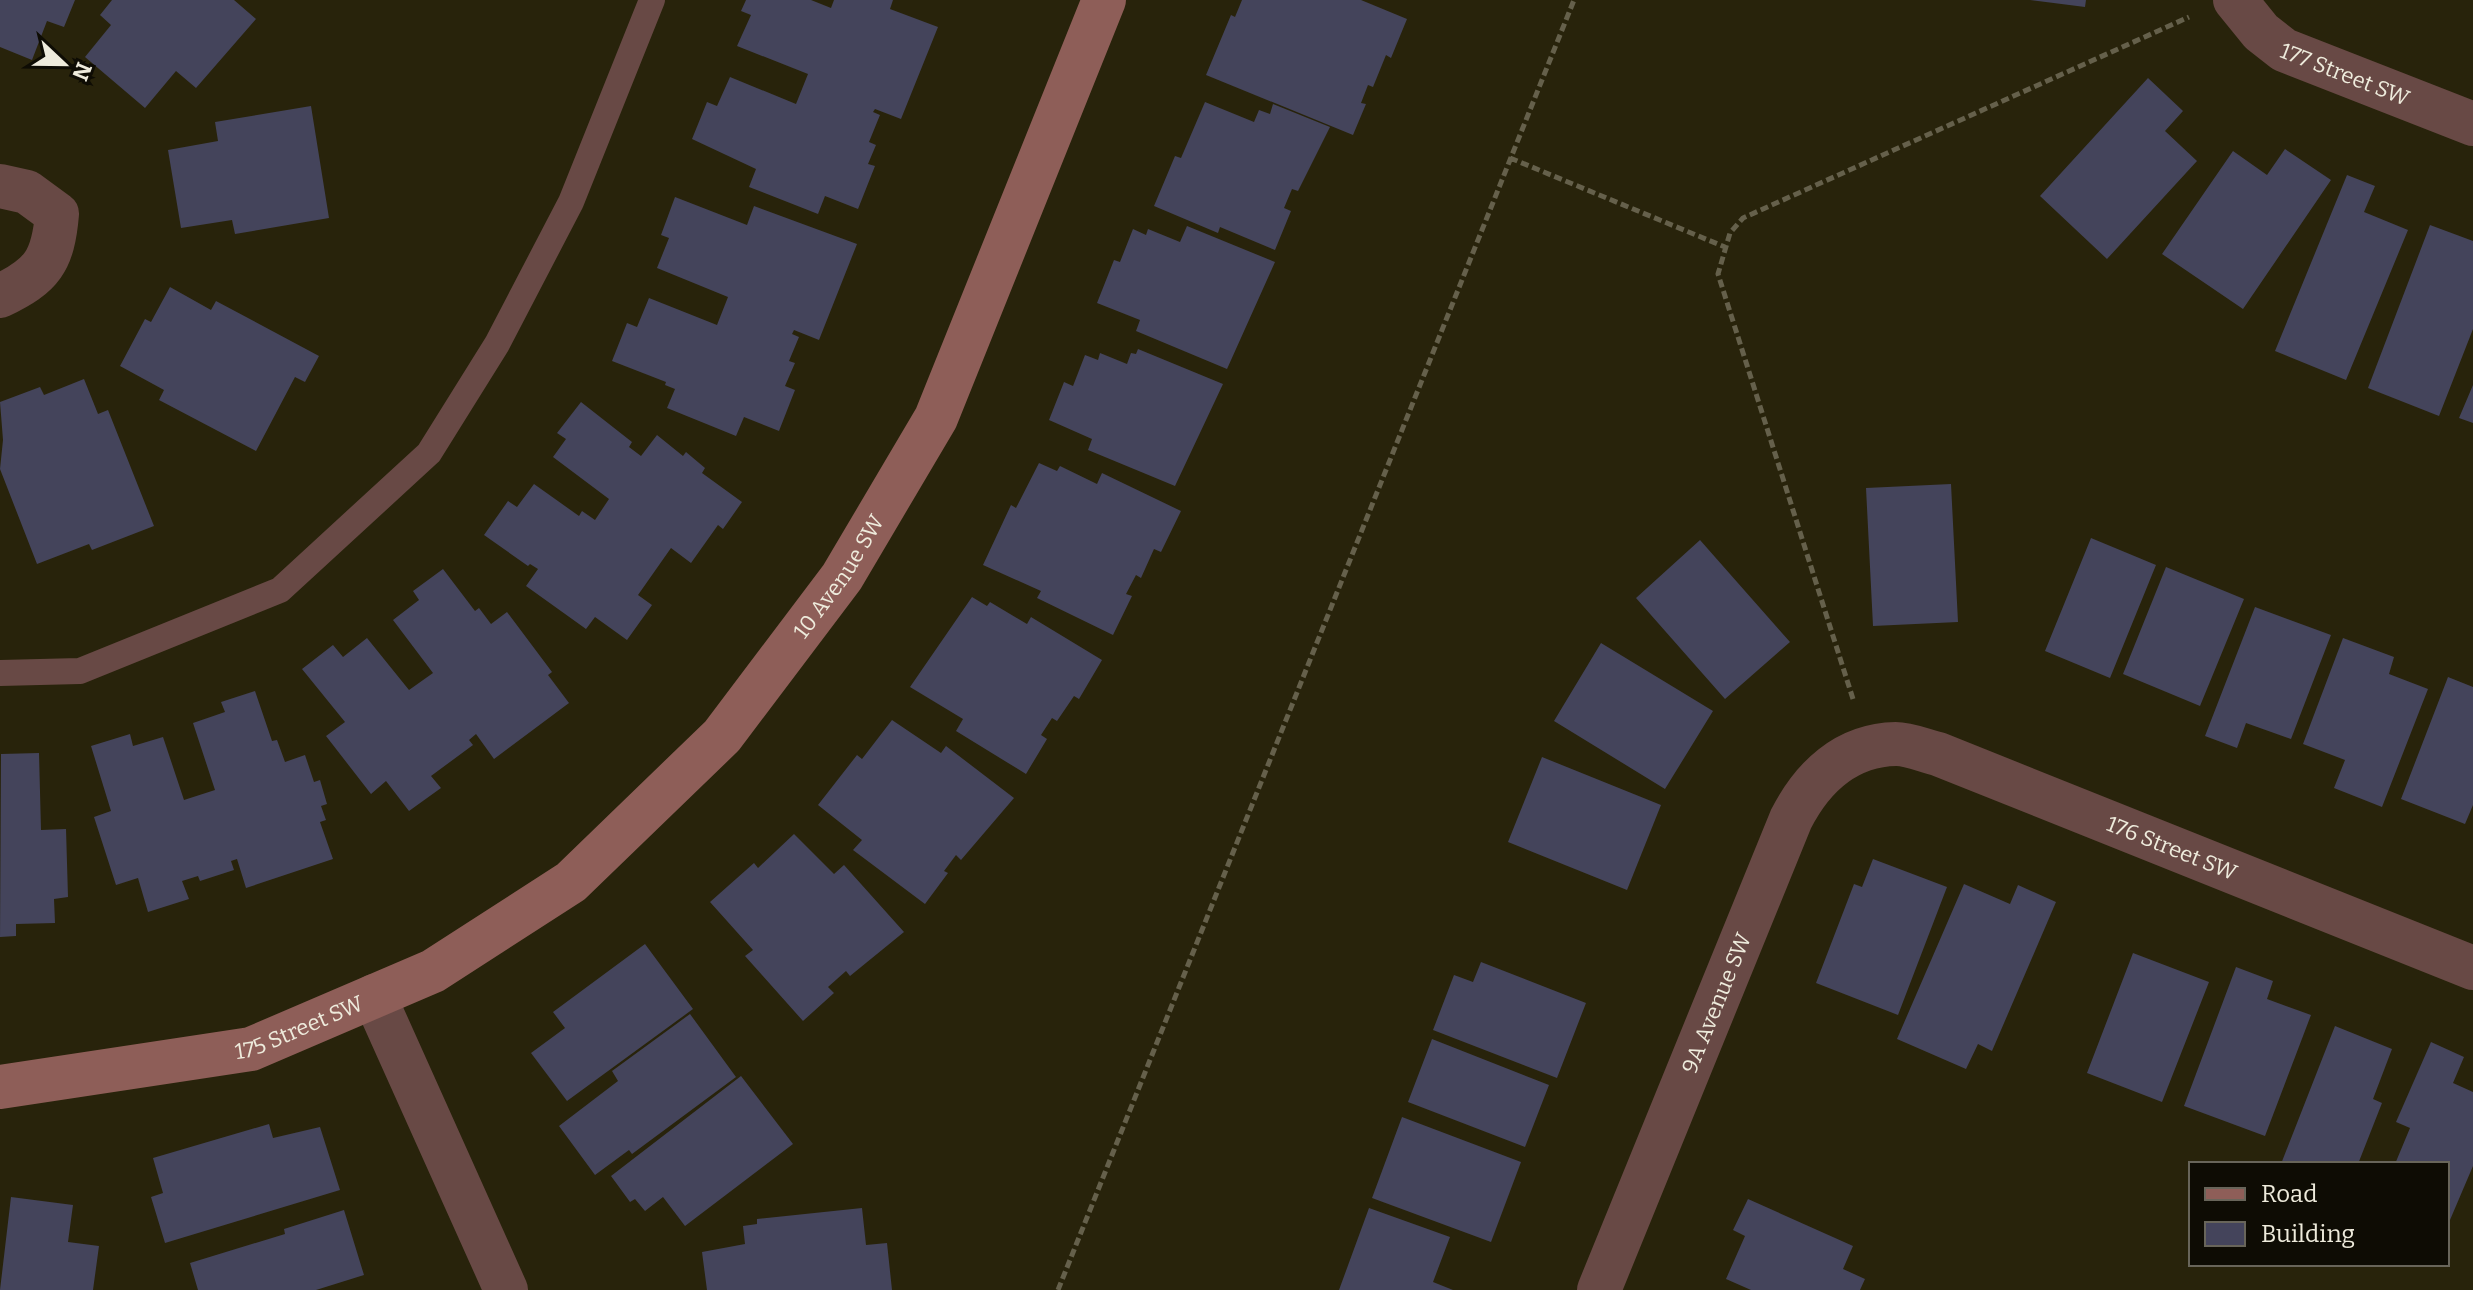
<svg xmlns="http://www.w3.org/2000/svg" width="2473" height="1290" font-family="Bitter,serif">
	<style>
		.building { fill: #44445b }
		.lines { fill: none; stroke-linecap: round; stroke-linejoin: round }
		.path { stroke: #65604b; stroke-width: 5; stroke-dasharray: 8 4; stroke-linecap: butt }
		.lane { stroke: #684945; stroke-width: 26 }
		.street { stroke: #684945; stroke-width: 44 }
		.secondary { stroke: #8e5e58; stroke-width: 44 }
		.labels { text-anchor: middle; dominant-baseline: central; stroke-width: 6; stroke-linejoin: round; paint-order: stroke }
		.street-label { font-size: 22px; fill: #eeebdc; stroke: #0e0c04 }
	</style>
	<rect width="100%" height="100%" fill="#28230b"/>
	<!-- building -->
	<path class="building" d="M 0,0 L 75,0 L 64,27 L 47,21 L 32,60 L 0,47 Z
		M 112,0 L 234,0 L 256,19 L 196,88 L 176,71 L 145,108 L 85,57 L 111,25 L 100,15 Z
		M 746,0 L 811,0 L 831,8 L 834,0 L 893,0 L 890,9 L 938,27 L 901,119 L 875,109 L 873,112 L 880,115 L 869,142 L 876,145 L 868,164 L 875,166 L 858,209 L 825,196 L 818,214 L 749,187 L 756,169 L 692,139 L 707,102 L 717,106 L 730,77 L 796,104 L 808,74 L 737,46 L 751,15 L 741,11 Z
		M 1242,0 L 1361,0 L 1407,19 L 1391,58 L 1386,55 L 1373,87 L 1368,85 L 1361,103 L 1366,104 L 1353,135 L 1206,75 L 1231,15 L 1235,17 Z
		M 2030,0 L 2086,0 L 2085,7 Z
		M 2148,78 L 2183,111 L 2165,131 L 2197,161 L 2107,259 L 2040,196 Z
		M 1205,102 L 1254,122 L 1259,110 L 1270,114 L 1273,104 L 1330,127 L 1298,191 L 1292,189 L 1284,208 L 1291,211 L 1275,250 L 1220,227 L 1218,233 L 1154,206 L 1175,156 L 1181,158 Z
		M 311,106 L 329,218 L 235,234 L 232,220 L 181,228 L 168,150 L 218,141 L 215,122 Z
		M 2285,149 L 2331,180 L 2243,309 L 2162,254 L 2233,151 L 2267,175 Z
		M 2347,175 L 2375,186 L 2364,212 L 2408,230 L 2346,380 L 2275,351 Z
		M 675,197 L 747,225 L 754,206 L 857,244 L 819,340 L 794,330 L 792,334 L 799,337 L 789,361 L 795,363 L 785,386 L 795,390 L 779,431 L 744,417 L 736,436 L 667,408 L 675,389 L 665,385 L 666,382 L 612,361 L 627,323 L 637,327 L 649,298 L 717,325 L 728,297 L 657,268 L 669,238 L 661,235 Z
		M 2430,225 L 2473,241 L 2473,329 L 2439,416 L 2368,388 Z
		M 1187,226 L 1275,262 L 1227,369 L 1136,331 L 1140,320 L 1097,303 L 1114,260 L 1120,262 L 1133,229 L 1146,235 L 1148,229 L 1180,242 Z
		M 170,287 L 211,310 L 216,301 L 319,356 L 305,382 L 295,377 L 256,451 L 159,400 L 164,390 L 120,366 L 145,319 L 151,322 Z
		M 1138,349 L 1223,384 L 1175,486 L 1088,450 L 1092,439 L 1049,420 L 1064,382 L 1073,386 L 1085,355 L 1098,360 L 1100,353 L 1127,364 L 1131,353 L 1136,354 Z
		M 84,379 L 98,414 L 108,410 L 154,526 L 92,550 L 89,544 L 37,564 L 0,469 L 3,440 L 0,402 L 40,387 L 44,395 Z
		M 2473,385 L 2473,423 L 2459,418 Z
		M 581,402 L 632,442 L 629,447 L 641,456 L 657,435 L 683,456 L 686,452 L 705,468 L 702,473 L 742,502 L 723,529 L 718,525 L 691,563 L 671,548 L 638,595 L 652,605 L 627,640 L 595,617 L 586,629 L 526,586 L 538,569 L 530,564 L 528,566 L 484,535 L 508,501 L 517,507 L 534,484 L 579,516 L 582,511 L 595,520 L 609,499 L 553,457 L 566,439 L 557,433 Z
		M 1039,463 L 1057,471 L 1060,466 L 1097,484 L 1102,473 L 1181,511 L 1161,552 L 1154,549 L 1141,578 L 1136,575 L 1126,594 L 1132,596 L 1113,635 L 1037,598 L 1041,591 L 983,565 L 1011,505 L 1016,508 Z
		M 1951,484 L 1958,622 L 1873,626 L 1866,488 Z
		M 2091,538 L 2156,565 L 2110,678 L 2045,651 Z
		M 1700,540 L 1790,642 L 1725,699 L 1636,598 Z
		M 2166,567 L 2244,599 L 2200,706 L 2123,674 Z
		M 443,569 L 475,611 L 479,608 L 491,624 L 507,612 L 552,672 L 548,675 L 569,703 L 494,759 L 476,734 L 469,740 L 473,745 L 431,776 L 441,788 L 409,811 L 386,781 L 371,794 L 326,736 L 345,722 L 302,669 L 333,645 L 343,657 L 367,638 L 409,690 L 433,673 L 393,620 L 419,600 L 413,591 Z
		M 972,597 L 987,606 L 990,602 L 1027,624 L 1031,617 L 1102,660 L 1079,699 L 1074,696 L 1057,721 L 1052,718 L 1041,735 L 1047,739 L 1026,774 L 956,731 L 963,719 L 910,687 Z
		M 2255,607 L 2331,635 L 2291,739 L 2246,723 L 2237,748 L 2205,736 Z
		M 2343,638 L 2394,657 L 2389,674 L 2428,689 L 2382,807 L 2334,788 L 2345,760 L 2303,744 Z
		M 1601,643 L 1713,711 L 1665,789 L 1554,721 Z
		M 2448,677 L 2473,687 L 2473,805 L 2465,824 L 2401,799 Z
		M 255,691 L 272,741 L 277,740 L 285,762 L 305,755 L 314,782 L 320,780 L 327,804 L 321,806 L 326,820 L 320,822 L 333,859 L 246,888 L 237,859 L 231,861 L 234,870 L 200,881 L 198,876 L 182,881 L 189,899 L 148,912 L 138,878 L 116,885 L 94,817 L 111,811 L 91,746 L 130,734 L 133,746 L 163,737 L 184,800 L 215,790 L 193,723 L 225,712 L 221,702 Z
		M 892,720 L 941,753 L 946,746 L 1014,798 L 961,860 L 956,855 L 944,871 L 948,873 L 925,904 L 853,850 L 862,840 L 818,805 L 857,755 L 862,759 Z
		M 39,753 L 41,830 L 66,829 L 68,897 L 54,899 L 55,923 L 16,924 L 16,936 L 0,937 L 1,754 Z
		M 1542,757 L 1661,805 L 1627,890 L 1508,842 Z
		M 794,834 L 834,874 L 844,865 L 904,932 L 850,976 L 846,971 L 828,987 L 834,993 L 803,1021 L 745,956 L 753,950 L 710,902 L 754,863 L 758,868 Z
		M 1873,859 L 1947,887 L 1898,1015 L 1816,983 L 1854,884 L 1862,887 Z
		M 1964,884 L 2010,904 L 2018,885 L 2056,902 L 1992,1051 L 1978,1044 L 1966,1069 L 1897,1039 Z
		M 645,944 L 693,1009 L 567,1101 L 531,1053 L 565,1028 L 553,1012 Z
		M 2133,953 L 2209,982 L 2162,1102 L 2087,1073 Z
		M 1481,962 L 1586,1003 L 1557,1078 L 1433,1030 L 1454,975 L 1473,982 Z
		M 2236,967 L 2273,981 L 2267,999 L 2311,1015 L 2265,1136 L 2184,1106 Z
		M 690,1014 L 736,1077 L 632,1154 L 629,1150 L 595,1175 L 559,1126 L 618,1081 L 612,1071 Z
		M 2335,1026 L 2392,1049 L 2373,1099 L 2382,1103 L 2358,1164 L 2281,1164 Z
		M 1432,1039 L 1549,1085 L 1525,1147 L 1408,1102 Z
		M 2431,1042 L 2464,1057 L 2453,1083 L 2473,1092 L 2473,1166 L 2447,1227 L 2447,1164 L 2395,1164 L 2410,1128 L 2396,1122 Z
		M 741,1076 L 793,1144 L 685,1226 L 663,1197 L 645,1211 L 635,1199 L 630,1202 L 611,1176 Z
		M 1402,1117 L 1521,1162 L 1491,1242 L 1372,1198 Z
		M 269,1124 L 273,1138 L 320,1127 L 340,1190 L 165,1243 L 151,1197 L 163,1193 L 153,1158 Z
		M 11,1197 L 73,1205 L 68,1242 L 99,1246 L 93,1290 L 0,1290 Z
		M 1748,1199 L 1853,1246 L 1843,1269 L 1865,1279 L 1860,1290 L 1751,1290 L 1726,1279 L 1745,1236 L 1733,1230 Z
		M 862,1208 L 866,1245 L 887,1243 L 892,1290 L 707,1290 L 702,1252 L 745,1244 L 743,1226 L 757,1224 L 757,1219 Z
		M 1369,1208 L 1450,1237 L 1433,1282 L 1453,1290 L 1339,1290 Z
		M 344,1210 L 364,1275 L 316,1290 L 198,1290 L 190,1263 L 285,1234 L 284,1229 Z"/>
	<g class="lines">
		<!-- path -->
		<path class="path" d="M 1510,158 L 1725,247
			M 1853,699 L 1718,274 L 1730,233 L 1743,218 L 2189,17
			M 1058,1290 L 1574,0"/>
		<!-- lane -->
		<path class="lane" d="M 0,673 L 80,671 L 280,590 L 429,453 L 497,344 L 571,202 L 652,0"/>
		<!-- street -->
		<g class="street">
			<path id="s1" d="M 2235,0 L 2261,32 L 2284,50 L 2473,124"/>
			<path d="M 0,186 L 27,192 L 57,214 C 53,261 42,276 0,296"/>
			<path d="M 374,996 L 506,1290"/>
			<path id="s2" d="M 1599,1290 L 1791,819 C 1812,778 1845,745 1896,744 C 1909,744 1925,751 1938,754 L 2473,968"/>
		</g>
		<!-- secondary -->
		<path class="secondary" id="s3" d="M 0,1087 L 251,1049 L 433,971 L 571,882 L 722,736 L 842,577 L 936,418 L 1104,0"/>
	</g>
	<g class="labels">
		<!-- street labels -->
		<g class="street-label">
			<text stroke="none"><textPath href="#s1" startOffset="136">177 Street SW</textPath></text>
			<text stroke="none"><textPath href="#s3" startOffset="1024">10 Avenue SW</textPath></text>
			<text stroke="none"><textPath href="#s2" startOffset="940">176 Street SW</textPath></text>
			<text stroke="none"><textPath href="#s2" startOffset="310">9A Avenue SW</textPath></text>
			<text stroke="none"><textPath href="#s3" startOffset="306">175 Street SW</textPath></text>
		</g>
	</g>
	<!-- legend -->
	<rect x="2189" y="1162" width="260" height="104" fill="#0e0c04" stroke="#68655a" stroke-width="2"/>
	<rect x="2205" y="1188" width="40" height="12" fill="#8e5e58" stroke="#68655a" stroke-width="2"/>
	<text x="2261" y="1202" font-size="24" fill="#eeebdc">Road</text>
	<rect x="2205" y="1222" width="40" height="24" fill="#44445b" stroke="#68655a" stroke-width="2"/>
	<text x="2261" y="1242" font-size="24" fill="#eeebdc">Building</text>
	<!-- north arrow -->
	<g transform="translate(64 64) rotate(112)" stroke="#0e0c04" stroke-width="6" paint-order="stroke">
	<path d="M0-6L14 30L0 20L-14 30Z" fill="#eeebdc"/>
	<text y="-12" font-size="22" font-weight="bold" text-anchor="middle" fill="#eeebdc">N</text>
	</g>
</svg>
